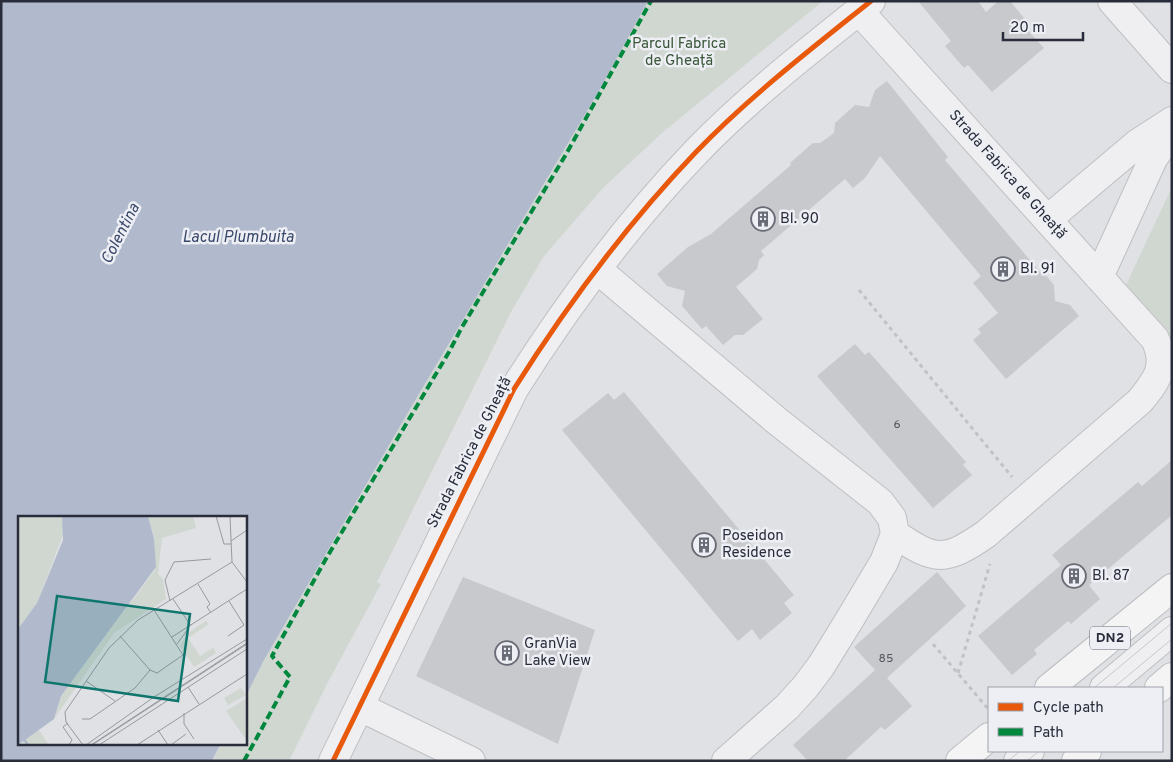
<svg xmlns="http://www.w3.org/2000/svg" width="1173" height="762" font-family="Overpass,sans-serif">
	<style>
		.green { fill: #d0d7d0 }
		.water { fill: #b1bacc }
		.building { fill: #c8c9cc }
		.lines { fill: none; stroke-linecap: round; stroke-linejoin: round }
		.minor-casing { stroke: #bebfc2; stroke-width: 30 }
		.major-casing { stroke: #bdbec1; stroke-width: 30 }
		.path { stroke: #c1c2c7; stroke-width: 3; stroke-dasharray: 4 4; stroke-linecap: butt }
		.minor { stroke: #efeff1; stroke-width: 28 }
		.major { stroke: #f4f4f5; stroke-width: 28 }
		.tram { stroke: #c8c9cb; stroke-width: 1 }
		.quiet { stroke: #00873e; stroke-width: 4; stroke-dasharray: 8 4; stroke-linecap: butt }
		.cycleway-casing { stroke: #edeff4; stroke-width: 8 }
		.cycleway { stroke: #e8590c; stroke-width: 5 }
		.labels { text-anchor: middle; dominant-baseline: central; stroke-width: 5; stroke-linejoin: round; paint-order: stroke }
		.number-label { font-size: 12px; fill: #525560 }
		.shield { fill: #edeff4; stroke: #646772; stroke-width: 1 }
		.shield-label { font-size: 14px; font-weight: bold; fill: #292d3b }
		.park-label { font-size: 15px; fill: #395538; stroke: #edeff4 }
		.street-label { font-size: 15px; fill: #292d3b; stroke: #edeff4 }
		.poi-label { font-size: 15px; fill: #292d3b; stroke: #edeff4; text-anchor: start }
		.water-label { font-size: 16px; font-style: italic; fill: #38476a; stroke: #edeff4 }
		.inset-river { fill: none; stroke: #b1bacc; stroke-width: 2.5 }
		.inset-road { fill: none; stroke: #9799a0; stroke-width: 1 }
		.view { fill: #0f766e; fill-opacity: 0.15; stroke: #0f766e; stroke-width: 2.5 }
		.inset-edge { fill: none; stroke: #292d3b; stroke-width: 2.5 }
	</style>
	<rect width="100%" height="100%" fill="#e0e1e4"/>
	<!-- green -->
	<path class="green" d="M 648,1 L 823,1 L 662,133 L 603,188 L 544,256 L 511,312 L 377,582 L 381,584 L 327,684 L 289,761 L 213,761 L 221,743 L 245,743 L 245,698 L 264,660 L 413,404 L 599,91 Z
		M 1172,187 L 1172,337 L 1126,285 Z"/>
	<!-- water -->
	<path class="water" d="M 1,1 L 648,1 L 599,91 L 413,404 L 264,660 L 245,698 L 245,517 L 19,517 L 19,743 L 221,743 L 212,761 L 1,761 Z"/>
	<!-- building -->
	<path class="building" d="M 918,1 L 978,1 L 986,12 L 998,1 L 1010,1 L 1024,18 L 1020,22 L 1044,48 L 992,92 L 968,65 L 964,68 L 945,46 L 951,41 Z
		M 887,81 L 948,157 L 945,160 L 1041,273 L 1044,273 L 1054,285 L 1055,301 L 1070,305 L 1079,316 L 1006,379 L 973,340 L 981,333 L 978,329 L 998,313 L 973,283 L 981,276 L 880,156 L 865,178 L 853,188 L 845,179 L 761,251 L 764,255 L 759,260 L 757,269 L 736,287 L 763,319 L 743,335 L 735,335 L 723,345 L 706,326 L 702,329 L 682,306 L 685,291 L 667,286 L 657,274 L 688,247 L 711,234 L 791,165 L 790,163 L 813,143 L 820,143 L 834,133 L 835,123 L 855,105 L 869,107 L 875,90 Z
		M 855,344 L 865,355 L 869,352 L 966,462 L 963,465 L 972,475 L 933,508 L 817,376 Z
		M 624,392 L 794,595 L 784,603 L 792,613 L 760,640 L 752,629 L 738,641 L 562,430 L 608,393 L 614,400 Z
		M 1172,460 L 1172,515 L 1089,585 L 1100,599 L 1071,624 L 1068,621 L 1034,650 L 1037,654 L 1012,675 L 978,636 L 1061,565 L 1052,555 L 1138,482 L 1142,486 Z
		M 937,572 L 966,606 L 887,678 L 912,706 L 885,730 L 881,727 L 844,761 L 808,761 L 793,745 L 875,670 L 854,647 Z
		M 463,577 L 595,630 L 558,744 L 416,676 Z"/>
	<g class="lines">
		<!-- minor casing -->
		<g class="minor-casing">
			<path id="minor" d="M 1112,1 L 1172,69
				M 859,11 L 1155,339 C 1168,366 1157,380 1140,401 L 986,534 C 945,562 936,562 895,534
				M 1048,219 L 1138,143 L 1172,121
				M 598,270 L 777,421 L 880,502 L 892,518 L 895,534 L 884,562 L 850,619 L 821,666 L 806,686 L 787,707 L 726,761
				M 1099,277 L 1153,159 L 1172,131
				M 1104,688 L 1172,631
				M 360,707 L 471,761
				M 333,761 L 514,389 C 567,305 628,223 696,152 C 749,97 811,49 871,1
				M 1018,761 L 1030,751"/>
		</g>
		<!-- major casing -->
		<g class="major-casing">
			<path id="major" d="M 1049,688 L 1172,588
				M 1159,688 L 1172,677
				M 960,761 L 989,737
				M 1076,761 L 1087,751"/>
		</g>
		<!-- path -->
		<path class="path" d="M 859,290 L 1012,477
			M 933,644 L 989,710
			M 958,673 L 990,564"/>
		<!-- minor -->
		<use href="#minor" class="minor"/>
		<!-- major -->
		<use href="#major" class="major"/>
		<!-- tram -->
		<path class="tram" d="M 1094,688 L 1172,623
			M 1113,688 L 1172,639
			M 1008,761 L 1020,751
			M 1027,761 L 1039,751"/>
		<!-- quiet -->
		<path class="quiet" d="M 244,761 L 290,677 L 272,656 L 327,557 L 449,352 L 462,327 L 565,156 L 651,1"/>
		<!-- cycleway casing -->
		<g class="cycleway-casing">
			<path id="cycleway" d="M 333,761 L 514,389 C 567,305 628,223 696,152 C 749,97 811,49 871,1"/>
		</g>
		<!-- cycleway -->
		<use href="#cycleway" class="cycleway"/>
	</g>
	<!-- icons -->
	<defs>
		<g id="building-ring" transform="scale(1.25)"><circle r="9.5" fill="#edeff4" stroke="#696c76" stroke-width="1.5"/><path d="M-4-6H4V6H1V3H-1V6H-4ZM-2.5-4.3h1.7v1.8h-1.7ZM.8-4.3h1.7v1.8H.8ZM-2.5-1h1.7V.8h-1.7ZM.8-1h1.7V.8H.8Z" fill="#696c76"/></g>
	</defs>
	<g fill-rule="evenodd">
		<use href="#building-ring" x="763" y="219"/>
		<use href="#building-ring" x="1003" y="269"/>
		<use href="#building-ring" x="704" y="545"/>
		<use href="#building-ring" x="1074" y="576"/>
		<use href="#building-ring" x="507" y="653"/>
	</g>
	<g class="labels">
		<!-- number labels -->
		<g class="number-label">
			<text x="897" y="425">6</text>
			<text x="886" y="659">85</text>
		</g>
		<!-- shield labels -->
		<rect class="shield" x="1090" y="626.5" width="40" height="23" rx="4"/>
		<g class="shield-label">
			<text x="1110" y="638">DN2</text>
		</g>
		<!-- park labels -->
		<g class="park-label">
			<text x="679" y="44">Parcul Fabrica<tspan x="679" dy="17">de Gheață</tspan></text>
		</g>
		<!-- street labels -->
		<g class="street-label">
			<text transform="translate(1007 175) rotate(48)">Strada Fabrica de Gheață</text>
			<text transform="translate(470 453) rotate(-63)">Strada Fabrica de Gheață</text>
		</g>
		<!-- poi labels -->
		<g class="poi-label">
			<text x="780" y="219">Bl. 90</text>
			<text x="1020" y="269">Bl. 91</text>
			<text x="722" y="536">Poseidon<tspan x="722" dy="17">Residence</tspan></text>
			<text x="1092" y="576">Bl. 87</text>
			<text x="524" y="644">GranVia<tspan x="524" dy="17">Lake View</tspan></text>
		</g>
		<!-- water labels -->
		<g class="water-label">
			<text transform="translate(121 234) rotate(-63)">Colentina</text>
			<text x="238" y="238">Lacul Plumbuita</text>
		</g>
	</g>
	<!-- overview -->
	<g transform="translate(18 516)">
		<rect width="229" height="229" fill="#e0e1e4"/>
		<path d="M 0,0 L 44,0 L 46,16 L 19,87 L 0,113 ZM 130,0 L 175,0 L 178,12 L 144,22 L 140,58 L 145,63 L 148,83 L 96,117 L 36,203 L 43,180 L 137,54 L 136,23 ZM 188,105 L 191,108 L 170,122 L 182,140 L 195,132 L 198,137 L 176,151 L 162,130 L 170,117 ZM 223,172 L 228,179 L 210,189 L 206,182 ZM 229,182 L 229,225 L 208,195 ZM 21,214 L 31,229 L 2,229 L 8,222 Z" fill="#d0d7d0"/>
		<path d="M 44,0 L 130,0 L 136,23 L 138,51 L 43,180 L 36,203 L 0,229 L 0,113 L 19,87 L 45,24 Z" fill="#b1bacc"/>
		<path class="inset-river" d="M 0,206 L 1,216 L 10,229"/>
		<path class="inset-road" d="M 198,0 L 206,28 L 213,28M 212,0 L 214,46 L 229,66M 213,25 L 229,14M 180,68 L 192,88 L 189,91 L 193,97M 155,83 L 173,110M 152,85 L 147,64 L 156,46 L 193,43M 102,120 L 132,154M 210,120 L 226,109 L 211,85M 154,121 L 229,73M 159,128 L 170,113M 132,154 L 139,157 L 165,139 L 136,94M 68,165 L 97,185M 170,171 L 181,188M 166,197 L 166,208 L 176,223M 64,203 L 72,203 L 117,172 L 132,154M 50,207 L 45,211 L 54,224 L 51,229M 140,214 L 150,229M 65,229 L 48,206 L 47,196 L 91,132 L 120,104 L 214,46M 68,229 L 136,181 L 229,123M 73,229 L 229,127M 74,229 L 229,128M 81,229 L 229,133M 119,229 L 229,158M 153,229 L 168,218"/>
		<path class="view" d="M 39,80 L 172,98 L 160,185 L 27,166 Z"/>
		<rect width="229" height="229" class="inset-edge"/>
	</g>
	<!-- border -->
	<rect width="1173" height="762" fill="none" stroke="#292d3b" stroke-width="5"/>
	<!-- legend -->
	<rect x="988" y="687" width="175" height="65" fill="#edeff4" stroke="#9fa1aa"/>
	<rect x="998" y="703" width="25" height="8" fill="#e8590c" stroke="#9fa1aa"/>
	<text x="1033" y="712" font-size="15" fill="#292d3b">Cycle path</text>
	<rect x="998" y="728" width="25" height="8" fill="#00873e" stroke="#9fa1aa"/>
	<text x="1033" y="737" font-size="15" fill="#292d3b">Path</text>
	<!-- scale -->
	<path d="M1003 32v8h80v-8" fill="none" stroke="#292d3b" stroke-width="2.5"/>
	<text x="1010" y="32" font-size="15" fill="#292d3b" stroke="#edeff4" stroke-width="4" paint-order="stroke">20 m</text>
</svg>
